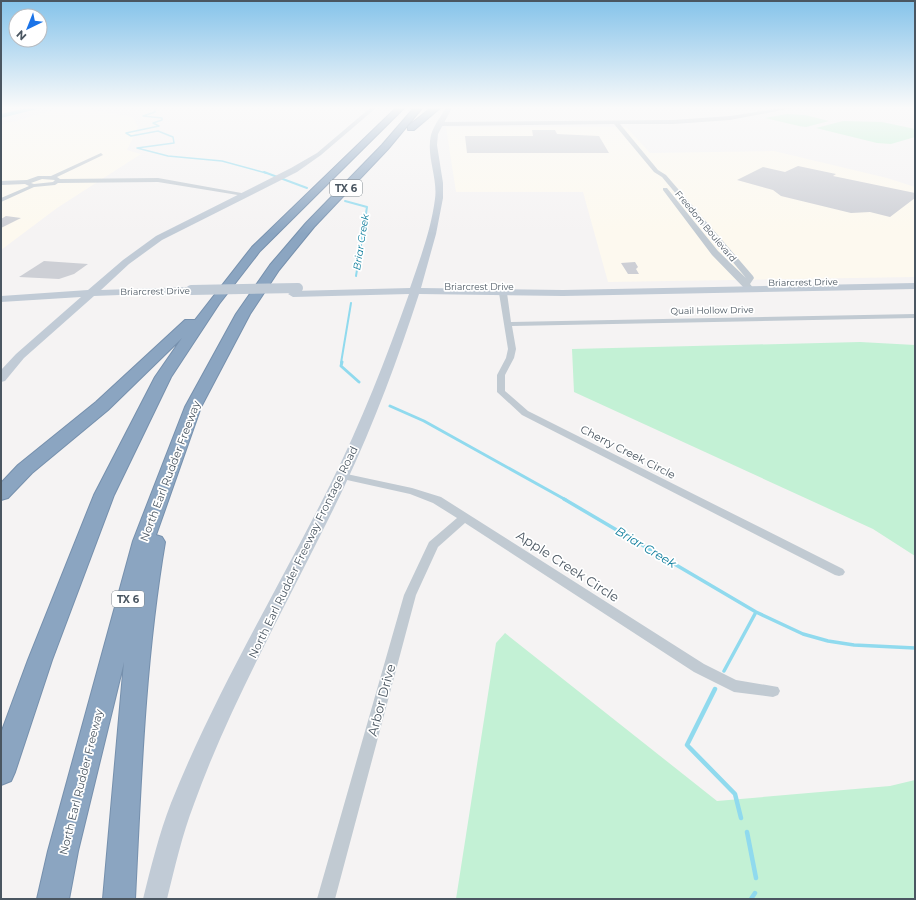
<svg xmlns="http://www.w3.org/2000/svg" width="916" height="900" font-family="Montserrat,sans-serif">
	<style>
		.commercial { fill: #fdf9ef }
		.green { fill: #c3f1d5 }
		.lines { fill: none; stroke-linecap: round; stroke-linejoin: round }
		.stream-far4 { stroke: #90daee; stroke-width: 1.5 }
		.stream-far3 { stroke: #90daee; stroke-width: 2 }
		.stream-far2 { stroke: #90daee; stroke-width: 3 }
		.stream-far1 { stroke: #90daee; stroke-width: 3.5 }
		.stream { stroke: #90daee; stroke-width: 4.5 }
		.river { fill: #90daee; fill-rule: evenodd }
		.building { fill: #cdcfd5 }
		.motorway-casing { stroke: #7690ad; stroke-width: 2 }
		.minor { fill: #c1cad2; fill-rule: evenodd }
		.tertiary { fill: #c1cad2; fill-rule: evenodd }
		.secondary { fill: #c1cbd6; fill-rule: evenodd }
		.motorway { fill: #8ba5c1; fill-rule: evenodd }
		.secondary-bridge { stroke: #c1cbd6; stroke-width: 10 }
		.labels { text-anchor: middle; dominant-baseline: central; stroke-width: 3.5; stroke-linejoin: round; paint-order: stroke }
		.far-street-label { font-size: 9px; fill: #4a5661; stroke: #fff }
		.shield { fill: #fff; stroke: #808990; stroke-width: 1 }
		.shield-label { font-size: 10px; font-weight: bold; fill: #4a5661 }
		.far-water-label { font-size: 10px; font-style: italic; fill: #0c7c9b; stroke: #fff }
		.street-label { font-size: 11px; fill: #4a5661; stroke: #fff }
		.water-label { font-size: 12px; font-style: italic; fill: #0c7c9b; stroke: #fff }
		.near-street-label { font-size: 13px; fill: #4a5661; stroke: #fff }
	</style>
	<rect width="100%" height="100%" fill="#f5f3f3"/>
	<!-- commercial -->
	<path class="commercial" d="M 61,108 L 80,108 L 133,117 L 138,127 L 127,150 L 141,154 L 57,208 L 1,250 L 1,125 Z
		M 446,127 L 626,127 L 650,153 L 774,151 L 887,178 L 915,187 L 915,277 L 608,282 L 583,192 L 456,192 Z"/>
	<!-- green -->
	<path class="green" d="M 787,114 L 805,115 L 829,121 L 806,127 L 799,126 L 765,118 Z
		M 843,121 L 882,122 L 915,129 L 915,137 L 891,144 L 877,143 L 816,128 Z
		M 860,342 L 915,345 L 915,556 L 873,529 L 574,392 L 572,349 Z
		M 505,633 L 717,801 L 890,786 L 915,780 L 915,899 L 456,899 L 496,643 Z"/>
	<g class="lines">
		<!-- stream-far4 -->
		<path class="stream-far4" d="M 155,108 L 155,112 L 143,116 L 162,118 L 162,120 L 153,123 L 159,126 L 126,133 L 131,136 L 158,131 L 173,137 L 174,143 L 137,148 L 168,156 L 222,161 L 266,173"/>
		<!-- stream-far3 -->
		<path class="stream-far3" d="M 264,172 L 307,188
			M 345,201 L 367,207 L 356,276
			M 341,363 L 351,303"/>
		<!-- stream-far2 -->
		<path class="stream-far2" d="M 342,362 L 341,366 L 359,382
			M 390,406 L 424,421 L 566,500"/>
		<!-- stream-far1 -->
		<path class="stream-far1" d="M 564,499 L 756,612 L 803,634 L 828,641 L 854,645 L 915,648
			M 724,671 L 756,612"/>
		<!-- stream -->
		<path class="stream" d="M 715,689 L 687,745 L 735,794 L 741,818
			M 747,832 L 756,878
			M 751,899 L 755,893"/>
		<!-- river -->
		<path class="river" d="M 27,108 L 41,108 L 1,118 L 1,114 Z"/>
	</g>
	<!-- building -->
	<path class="building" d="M 532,130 L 555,130 L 557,134 L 599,136 L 609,153 L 467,153 L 465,136 L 533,136 Z
		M 798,166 L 836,174 L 833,176 L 915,193 L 915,198 L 890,217 L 870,212 L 851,213 L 781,196 L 773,190 L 737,180 L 763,167 L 785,172 Z
		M 6,216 L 21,218 L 1,228 L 1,219 Z
		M 44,261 L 88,264 L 74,274 L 59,279 L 19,277 Z
		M 635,262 L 638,267 L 636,269 L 639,274 L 628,274 L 621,263 Z"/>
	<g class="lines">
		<!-- motorway casing -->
		<g class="motorway-casing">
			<path id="motorway" d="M 396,108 L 404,108 L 260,251 L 219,304 L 171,377 L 114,495 L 52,660 L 15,772 L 11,781 L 1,785 L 1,733 L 28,660 L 94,495 L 155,377 L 182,338 L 108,410 L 32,473 L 8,498 L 1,500 L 1,483 L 18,465 L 96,402 L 185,320 L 195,320 L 252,247 Z
				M 414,108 L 422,108 L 388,149 L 314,227 L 279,270 L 250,314 L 201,407 L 156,535 L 162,537 L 165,542 C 145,660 141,779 135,899 L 103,899 L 124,662 L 78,851 L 69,899 L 37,899 L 48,851 L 133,541 L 185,407 L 236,314 L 270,265 L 306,223 L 382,145 Z
				M 431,108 L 440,108 L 414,130 L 408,130 L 408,126 Z"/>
		</g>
		<!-- minor -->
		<path class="minor" d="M 101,153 L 103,155 L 57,177 L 60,179 L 158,178 L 247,194 L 244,196 L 158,182 L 58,183 L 55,185 L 34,187 L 1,202 L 1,198 L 29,186 L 25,184 L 1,185 L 1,181 L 27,180 L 38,176 L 51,176 ZM 42,179 L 55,180 L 53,182 L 34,184 L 31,183 Z
			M 500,291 L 507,293 L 511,322 L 915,314 L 915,318 L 512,326 L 516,349 L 514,358 L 505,375 L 505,391 L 528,411 L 843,569 L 845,572 L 843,575 L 839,576 L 835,575 L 522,415 L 497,392 L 497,375 L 506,358 L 508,349 L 499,293 Z
			M 342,473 L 412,488 L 441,497 L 704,664 L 736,680 L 778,687 L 780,691 L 778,695 L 773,697 L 734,692 L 694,672 L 465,523 L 438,547 L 416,595 L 335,899 L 317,899 L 404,595 L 429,542 L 457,518 L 433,503 L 410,494 L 338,478 L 337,476 L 338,474 Z"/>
		<!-- tertiary -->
		<path class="tertiary" d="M 782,108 L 793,108 L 730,120 L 673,124 L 620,124 L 658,170 L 666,175 L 753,276 L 754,278 L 750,284 L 754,289 L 750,292 L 747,291 L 712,255 L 663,190 L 663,188 L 667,188 L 718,251 L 746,278 L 662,177 L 654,172 L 614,124 L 439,126 L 436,124 L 439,122 L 673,120 L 730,116 Z"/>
		<!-- secondary -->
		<path class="secondary" d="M 370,108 L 376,108 L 321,155 L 297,172 L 162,240 L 129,264 L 101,290 L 191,287 L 195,288 L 196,290 L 195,292 L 94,296 L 24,358 L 5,381 L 1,382 L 1,370 L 16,354 L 81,297 L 1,302 L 1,296 L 88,290 L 123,260 L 156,236 L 291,168 L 317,153 Z
			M 446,108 L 452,108 L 438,134 L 437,145 L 443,183 L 443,198 L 436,234 L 421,288 L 563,290 L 915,283 L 915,289 L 563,296 L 419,294 C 398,359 374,423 345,485 C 295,591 234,693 194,804 C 182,835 175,867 167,899 L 143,899 C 151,867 159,834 171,803 C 215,693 277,591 330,485 C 361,423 386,359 409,294 L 293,297 L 288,294 L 293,291 L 410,288 C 420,259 431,230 435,199 C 438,178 426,156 431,135 C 434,125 441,116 446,108 Z"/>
		<!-- motorway -->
		<use href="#motorway" class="motorway"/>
		<!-- secondary-bridge -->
		<path class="secondary-bridge" d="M 191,290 L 298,288"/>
	</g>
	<!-- sky -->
	<linearGradient id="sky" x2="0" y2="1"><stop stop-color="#85c3ea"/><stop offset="0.46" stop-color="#fafafa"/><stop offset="1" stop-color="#fafafa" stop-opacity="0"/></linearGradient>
	<rect width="916" height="234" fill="url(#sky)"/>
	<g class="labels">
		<!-- far-street labels -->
		<g class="far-street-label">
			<text transform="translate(706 226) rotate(50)">Freedom Boulevard</text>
			<text transform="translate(803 282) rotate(-1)">Briarcrest Drive</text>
			<text x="479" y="286">Briarcrest Drive</text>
			<text transform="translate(155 291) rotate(-1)">Briarcrest Drive</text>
			<text transform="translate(712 310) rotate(-1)">Quail Hollow Drive</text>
		</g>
		<!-- shield labels -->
		<g class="shield">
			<rect x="330" y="180" width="32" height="16" rx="3"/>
			<rect x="112" y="591" width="32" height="16" rx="3"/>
		</g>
		<g class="shield-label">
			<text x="346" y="188">TX 6</text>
			<text x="128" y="599">TX 6</text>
		</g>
		<!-- far-water labels -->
		<g class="far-water-label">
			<text transform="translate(361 242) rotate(-81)">Briar Creek</text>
		</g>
		<!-- street labels -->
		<g class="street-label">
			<text transform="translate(628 452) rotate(27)">Cherry Creek Circle</text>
			<text transform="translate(170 471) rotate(-69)">North Earl Rudder Freeway</text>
			<text transform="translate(303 552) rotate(-64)">North Earl Rudder Freeway Frontage Road</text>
			<text transform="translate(81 782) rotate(-76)">North Earl Rudder Freeway</text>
		</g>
		<!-- water labels -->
		<g class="water-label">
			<text transform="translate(646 547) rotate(31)">Briar Creek</text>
		</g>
		<!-- near-street labels -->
		<g class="near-street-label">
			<text transform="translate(568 566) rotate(33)">Apple Creek Circle</text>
			<text transform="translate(381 700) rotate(-75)">Arbor Drive</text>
		</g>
	</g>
	<!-- border -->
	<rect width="916" height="900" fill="none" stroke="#4a5661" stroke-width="4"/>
	<!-- north arrow -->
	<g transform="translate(28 28) rotate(223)"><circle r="19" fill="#ffffff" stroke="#b7bbc0"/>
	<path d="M0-3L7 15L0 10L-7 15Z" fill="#1a73e8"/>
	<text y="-6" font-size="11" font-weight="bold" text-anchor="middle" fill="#4a5661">N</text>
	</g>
</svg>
